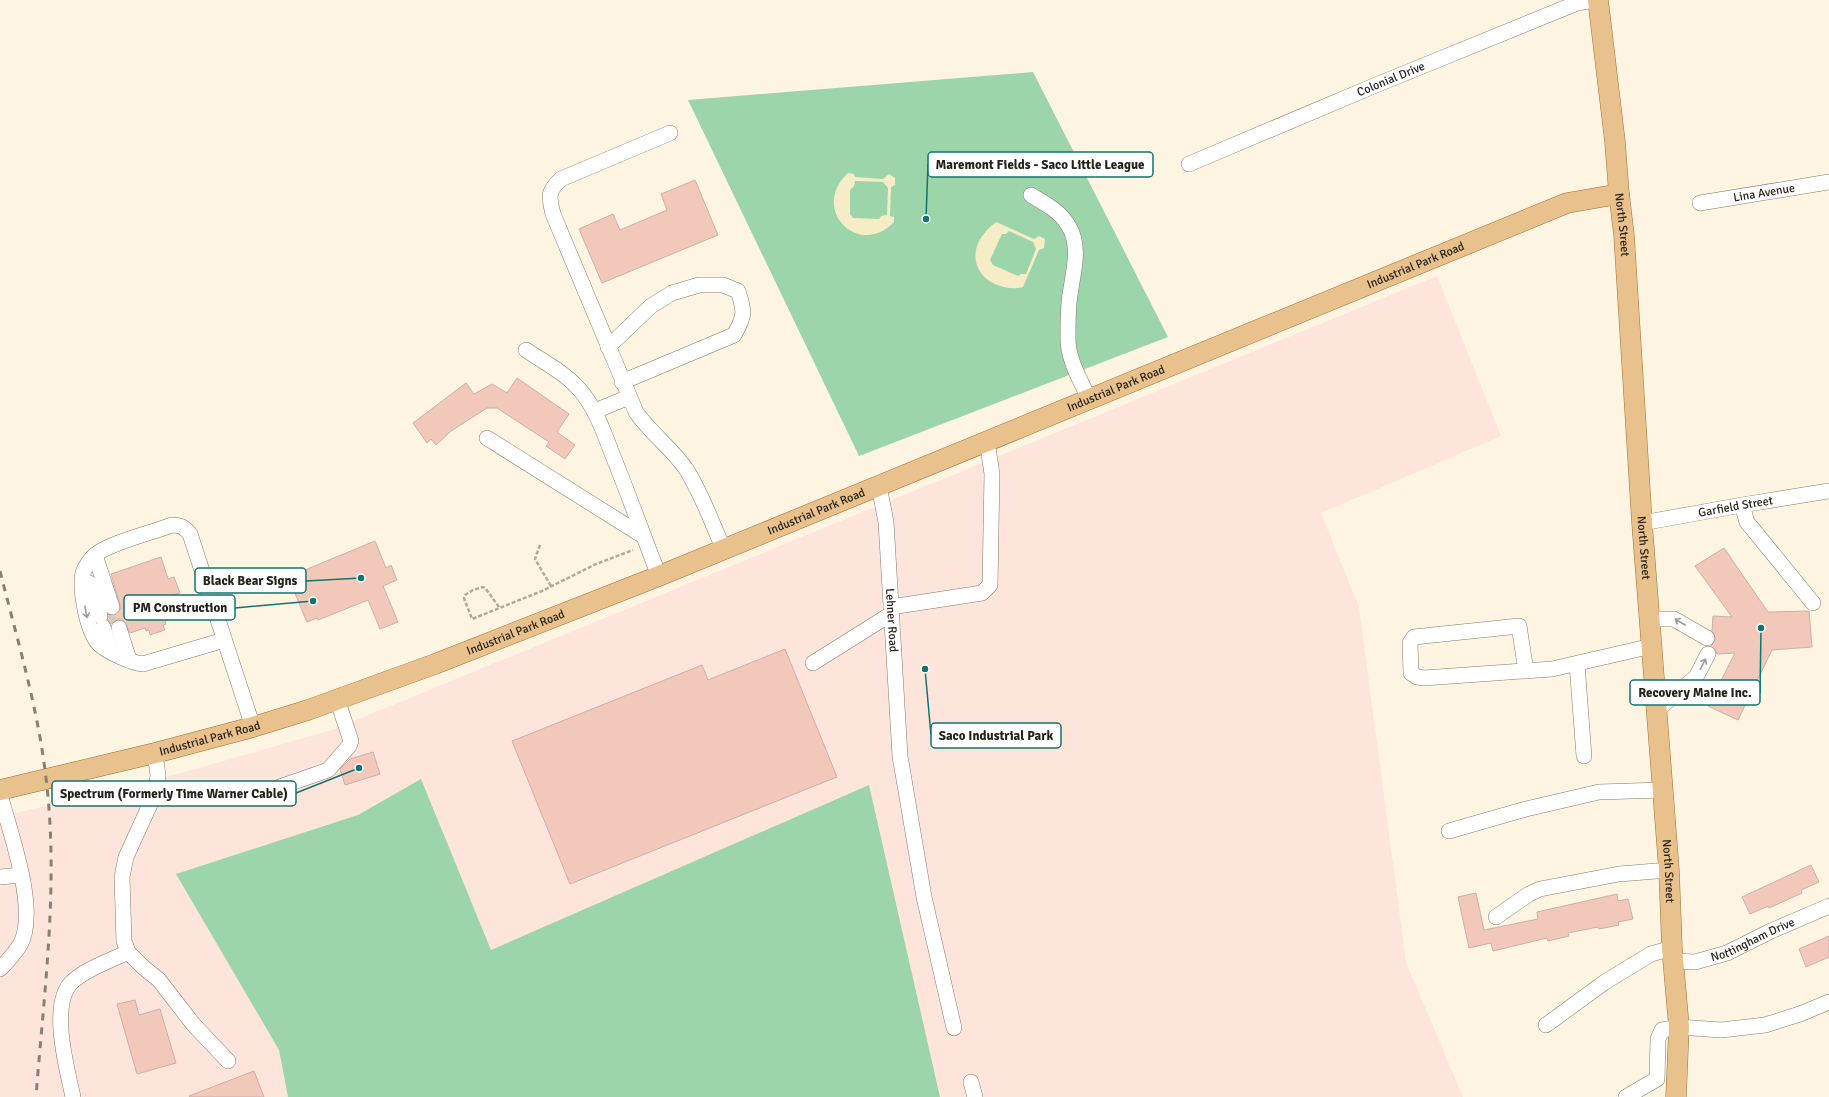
<svg xmlns="http://www.w3.org/2000/svg" width="1829" height="1097" font-family="Signika,sans-serif">
	<style>
		.industrial { fill: #fee5dc }
		.green { fill: #9bd5a9 }
		.sand { fill: #f6ecc6; fill-rule: evenodd }
		.building { fill: #f2c8bb; stroke: #cbb0a8 }
		.lines { fill: none; stroke-linecap: round; stroke-linejoin: round }
		.minor-tunnel { stroke: #d3caba; stroke-width: 15; stroke-dasharray: 15 8; stroke-linecap: butt }
		.minor-casing { stroke: #857a66; stroke-width: 16 }
		.major-casing { stroke: #9c6f33; stroke-width: 21 }
		.path { stroke: #b1a99a; stroke-width: 2.5; stroke-dasharray: 4 2; stroke-linecap: butt }
		.minor { stroke: #fff; stroke-width: 15 }
		.major { stroke: #e9c18d; stroke-width: 20 }
		.rail { stroke: #878073; stroke-width: 3; stroke-dasharray: 7 7; stroke-linecap: butt }
		.oneway { stroke: #9d9c98 }
		.labels { text-anchor: middle; dominant-baseline: central; stroke-width: 3; stroke-linejoin: round; paint-order: stroke }
		.street-label { font-size: 12px; fill: #262219; stroke: #fff }
		.leader { fill: none; stroke: #0f766e; stroke-width: 1.5 }
		.callout-dot { fill: #0f766e; stroke: #fff; stroke-width: 1.5 }
		.callout { fill: #fff; stroke: #0f766e; stroke-width: 1.5 }
		.callout-label { font-size: 13px; text-anchor: middle; font-weight: bold; fill: #262219 }
	</style>
	<rect width="100%" height="100%" fill="#fef4e2"/>
	<!-- industrial -->
	<path class="industrial" d="M 1437,276 L 1501,436 L 1321,513 L 1359,607 L 1406,962 L 1463,1097 L 0,1097 L 0,817 L 174,775 L 332,730 Z"/>
	<!-- green -->
	<path class="green" d="M 1033,72 L 1168,337 L 859,456 L 688,100 Z
		M 421,779 L 491,950 L 869,785 L 940,1097 L 288,1097 L 279,1050 L 176,874 L 358,815 Z"/>
	<!-- sand -->
	<path class="sand" d="M 848,173 L 854,174 L 855,177 L 883,179 L 889,174 L 895,178 L 895,185 L 891,187 L 890,216 L 894,217 L 894,222 C 859,259 809,209 848,173 ZM 855,181 L 883,182 L 888,188 L 887,215 L 881,216 L 879,219 L 853,218 L 850,214 L 850,190 L 854,186 Z
		M 996,222 L 1034,239 L 1039,236 L 1045,239 L 1044,248 L 1039,250 L 1023,287 C 999,293 968,275 977,246 C 980,237 988,228 996,222 ZM 1009,231 L 1033,242 L 1036,249 L 1026,274 L 1021,274 L 1018,276 L 993,265 L 990,260 L 1002,234 L 1006,234 Z"/>
	<!-- building -->
	<path class="building" d="M 695,180 L 718,235 L 602,283 L 579,229 L 613,214 L 620,230 L 667,210 L 661,194 Z
		M 517,378 L 569,414 L 557,432 L 575,445 L 565,459 L 546,446 L 549,442 L 497,408 L 487,408 L 451,431 L 436,445 L 431,439 L 427,443 L 413,423 L 466,383 L 474,394 L 492,384 L 507,393 Z
		M 375,541 L 386,568 L 391,565 L 397,580 L 383,586 L 398,622 L 380,629 L 368,600 L 318,620 L 317,618 L 307,622 L 288,577 Z
		M 1724,548 L 1768,612 L 1809,611 L 1812,647 L 1772,650 L 1738,720 L 1708,706 L 1735,653 L 1717,654 L 1715,649 L 1711,646 L 1716,638 L 1712,631 L 1713,616 L 1732,617 L 1695,566 Z
		M 161,557 L 168,579 L 174,577 L 180,593 L 173,595 L 180,616 L 165,621 L 166,624 L 163,625 L 165,630 L 150,635 L 149,630 L 146,631 L 145,628 L 130,633 L 125,622 L 121,619 L 116,620 L 111,624 L 108,620 L 109,615 L 115,615 L 121,608 L 111,574 Z
		M 785,649 L 837,777 L 570,884 L 512,741 L 702,665 L 708,680 Z
		M 373,752 L 380,774 L 345,785 L 340,769 L 350,759 Z
		M 1811,865 L 1819,882 L 1801,890 L 1802,893 L 1769,908 L 1768,906 L 1750,914 L 1742,897 Z
		M 1476,893 L 1484,930 L 1538,919 L 1537,912 L 1617,894 L 1618,901 L 1628,899 L 1633,919 L 1618,922 L 1619,925 L 1599,929 L 1598,927 L 1568,933 L 1569,936 L 1548,941 L 1547,938 L 1493,951 L 1491,943 L 1469,948 L 1458,897 Z
		M 1829,936 L 1829,957 L 1806,967 L 1799,949 Z
		M 135,1000 L 139,1015 L 160,1009 L 176,1063 L 137,1074 L 117,1004 Z
		M 254,1071 L 264,1097 L 190,1097 L 189,1096 Z"/>
	<g class="lines">
		<!-- minor-tunnel -->
		<path class="minor-tunnel" d="M 105,610 L 112,630"/>
		<!-- minor casing -->
		<g class="minor-casing">
			<g id="minor">
				<path d="M 670,133 L 561,179 C 547,192 549,196 553,214 L 636,412 C 650,433 672,448 686,469 C 702,494 712,523 724,550"/>
				<path id="s1" d="M 1189,164 L 1376,85 L 1577,3 L 1594,0"/>
				<path d="M 1031,195 C 1044,203 1060,211 1068,225 C 1083,248 1071,278 1069,303 C 1068,315 1068,327 1068,339 C 1068,360 1081,381 1089,399"/>
				<path id="s2" d="M 1700,203 L 1829,182"/>
				<path d="M 608,347 L 651,306 L 672,293 L 699,285 L 723,285 L 738,291 C 745,312 745,316 734,335 L 622,382"/>
				<path d="M 526,350 C 544,362 565,373 579,389 C 595,407 603,430 611,451 C 628,493 643,535 659,576"/>
				<path d="M 595,411 L 629,397"/>
				<path d="M 487,438 L 643,536"/>
				<path id="s3" d="M 879,486 L 886,522 L 900,756 L 924,897 L 954,1028"/>
				<path d="M 1742,505 L 1747,522 L 1813,603"/>
				<path id="s4" d="M 1642,523 L 1742,505 L 1829,491"/>
				<path d="M 95,555 L 112,607"/>
				<path d="M 89,583 L 100,616"/>
				<path d="M 891,607 L 982,593 L 990,585 L 992,474 L 987,441"/>
				<path d="M 1649,619 L 1674,619 L 1707,638"/>
				<path d="M 103,627 L 111,651"/>
				<path d="M 119,628 L 129,660"/>
				<path d="M 224,640 L 143,664 C 132,663 107,652 99,644 C 87,632 78,585 84,570 C 86,566 89,561 93,557 C 104,544 154,532 172,525 C 181,525 184,527 190,534 L 253,727"/>
				<path d="M 813,663 L 891,614"/>
				<path d="M 1577,664 L 1584,756"/>
				<path d="M 1526,671 L 1519,626 L 1414,637 L 1410,643 L 1411,673 L 1417,677 L 1424,678 L 1552,669 L 1652,646"/>
				<path d="M 1656,711 L 1696,677 L 1708,654"/>
				<path d="M 155,753 L 158,775 L 157,783 L 153,798 L 126,857 L 122,877 L 124,941 L 128,952 L 143,967 L 159,980 L 193,1024 L 228,1061"/>
				<path d="M 246,793 L 271,790 L 328,770 L 349,746 L 351,741 L 337,699"/>
				<path d="M 0,795 C 10,832 39,911 20,945 C 14,954 7,962 0,969"/>
				<path d="M 1449,831 L 1526,809 L 1599,792 L 1662,790"/>
				<path d="M 0,877 L 21,875"/>
				<path d="M 1496,917 L 1529,894 L 1540,889 L 1619,874 L 1669,870"/>
				<path id="s5" d="M 1675,961 L 1695,962 L 1727,953 L 1771,931 L 1829,906"/>
				<path d="M 1546,1025 L 1605,982 L 1651,954 L 1672,948"/>
				<path d="M 971,1082 L 975,1097"/>
				<path d="M 73,1097 C 67,1069 49,1004 72,982 C 85,969 112,960 128,952"/>
				<path d="M 1626,1097 L 1657,1079 L 1658,1039 L 1662,1030 L 1679,1027 L 1721,1030 L 1765,1025 L 1800,1014 L 1829,1002"/>
			</g>
		</g>
		<!-- major casing -->
		<g class="major-casing">
			<g id="major">
				<path id="s6" d="M 1598,0 L 1615,142 L 1619,194 L 1624,235 L 1642,523 L 1669,870 L 1672,948 L 1679,1027 L 1676,1097"/>
				<path id="s7" d="M 0,790 L 155,753 L 253,727 L 308,710 L 435,664 L 659,576 L 1567,203 L 1619,194"/>
			</g>
		</g>
		<!-- path -->
		<path class="path" d="M 540,545 L 535,559 L 551,586
			M 499,607 L 486,589 L 483,587 L 473,590 L 465,595 L 464,598 L 472,619 L 542,591 L 596,564 L 633,550"/>
		<!-- minor -->
		<use href="#minor" class="minor"/>
		<!-- major -->
		<use href="#major" class="major"/>
		<!-- rail -->
		<path class="rail" d="M 0,571 C 17,639 38,708 46,778 C 59,884 44,991 36,1097"/>
	</g>
	<!-- one-way arrows -->
	<defs><path id="oneway-shaft" d="M-6 0H5M1.5-3L5.5 0L1.5 3" fill="none" stroke-width="1.6" stroke-linecap="round" stroke-linejoin="round"/></defs>
	<g class="oneway">
		<use href="#oneway-shaft" transform="translate(86 612) rotate(79)"/>
		<use href="#oneway-shaft" transform="translate(1680 622) rotate(-150)"/>
		<use href="#oneway-shaft" transform="translate(1703 664) rotate(-63)"/>
	</g>
	<g class="labels">
		<!-- street labels -->
		<g class="street-label">
			<text stroke="none"><textPath href="#s1" startOffset="219">Colonial Drive</textPath></text>
			<text stroke="none"><textPath href="#s2" startOffset="65">Lina Avenue</textPath></text>
			<text stroke="none"><textPath href="#s6" startOffset="226">North Street</textPath></text>
			<text stroke="none"><textPath href="#s7" startOffset="1512">Industrial Park Road</textPath></text>
			<text stroke="none"><textPath href="#s7" startOffset="1188">Industrial Park Road</textPath></text>
			<text stroke="none"><textPath href="#s4" startOffset="95">Garfield Street</textPath></text>
			<text stroke="none"><textPath href="#s7" startOffset="864">Industrial Park Road</textPath></text>
			<text stroke="none"><textPath href="#s6" startOffset="550">North Street</textPath></text>
			<text stroke="none"><textPath href="#s3" startOffset="135">Lehner Road</textPath></text>
			<text stroke="none"><textPath href="#s7" startOffset="540">Industrial Park Road</textPath></text>
			<text stroke="none"><textPath href="#s7" startOffset="216">Industrial Park Road</textPath></text>
			<text stroke="none"><textPath href="#s6" startOffset="874">North Street</textPath></text>
			<text stroke="none"><textPath href="#s5" startOffset="82">Nottingham Drive</textPath></text>
		</g>
	</g>
	<!-- callouts -->
	<path class="leader" d="M926 219L928 164M361 578L306 581M313 601L235 608M1761 628L1760 693M925 669L931 735M359 768L296 793"/>
	<g class="callout-dot">
		<circle cx="926" cy="219" r="4"/>
		<circle cx="361" cy="578" r="4"/>
		<circle cx="313" cy="601" r="4"/>
		<circle cx="1761" cy="628" r="4"/>
		<circle cx="925" cy="669" r="4"/>
		<circle cx="359" cy="768" r="4"/>
	</g>
	<g class="callout">
		<rect x="928" y="152" width="225" height="25" rx="4"/>
		<rect x="195" y="568" width="111" height="25" rx="4"/>
		<rect x="124" y="595" width="111" height="25" rx="4"/>
		<rect x="1630" y="680" width="130" height="25" rx="4"/>
		<rect x="931" y="723" width="130" height="25" rx="4"/>
		<rect x="52" y="781" width="244" height="25" rx="4"/>
	</g>
	<g class="callout-label">
		<text x="1040" y="169">Maremont Fields - Saco Little League</text>
		<text x="250" y="585">Black Bear Signs</text>
		<text x="180" y="612">PM Construction</text>
		<text x="1695" y="697">Recovery Maine Inc.</text>
		<text x="996" y="740">Saco Industrial Park</text>
		<text x="174" y="798">Spectrum (Formerly Time Warner Cable)</text>
	</g>
</svg>
